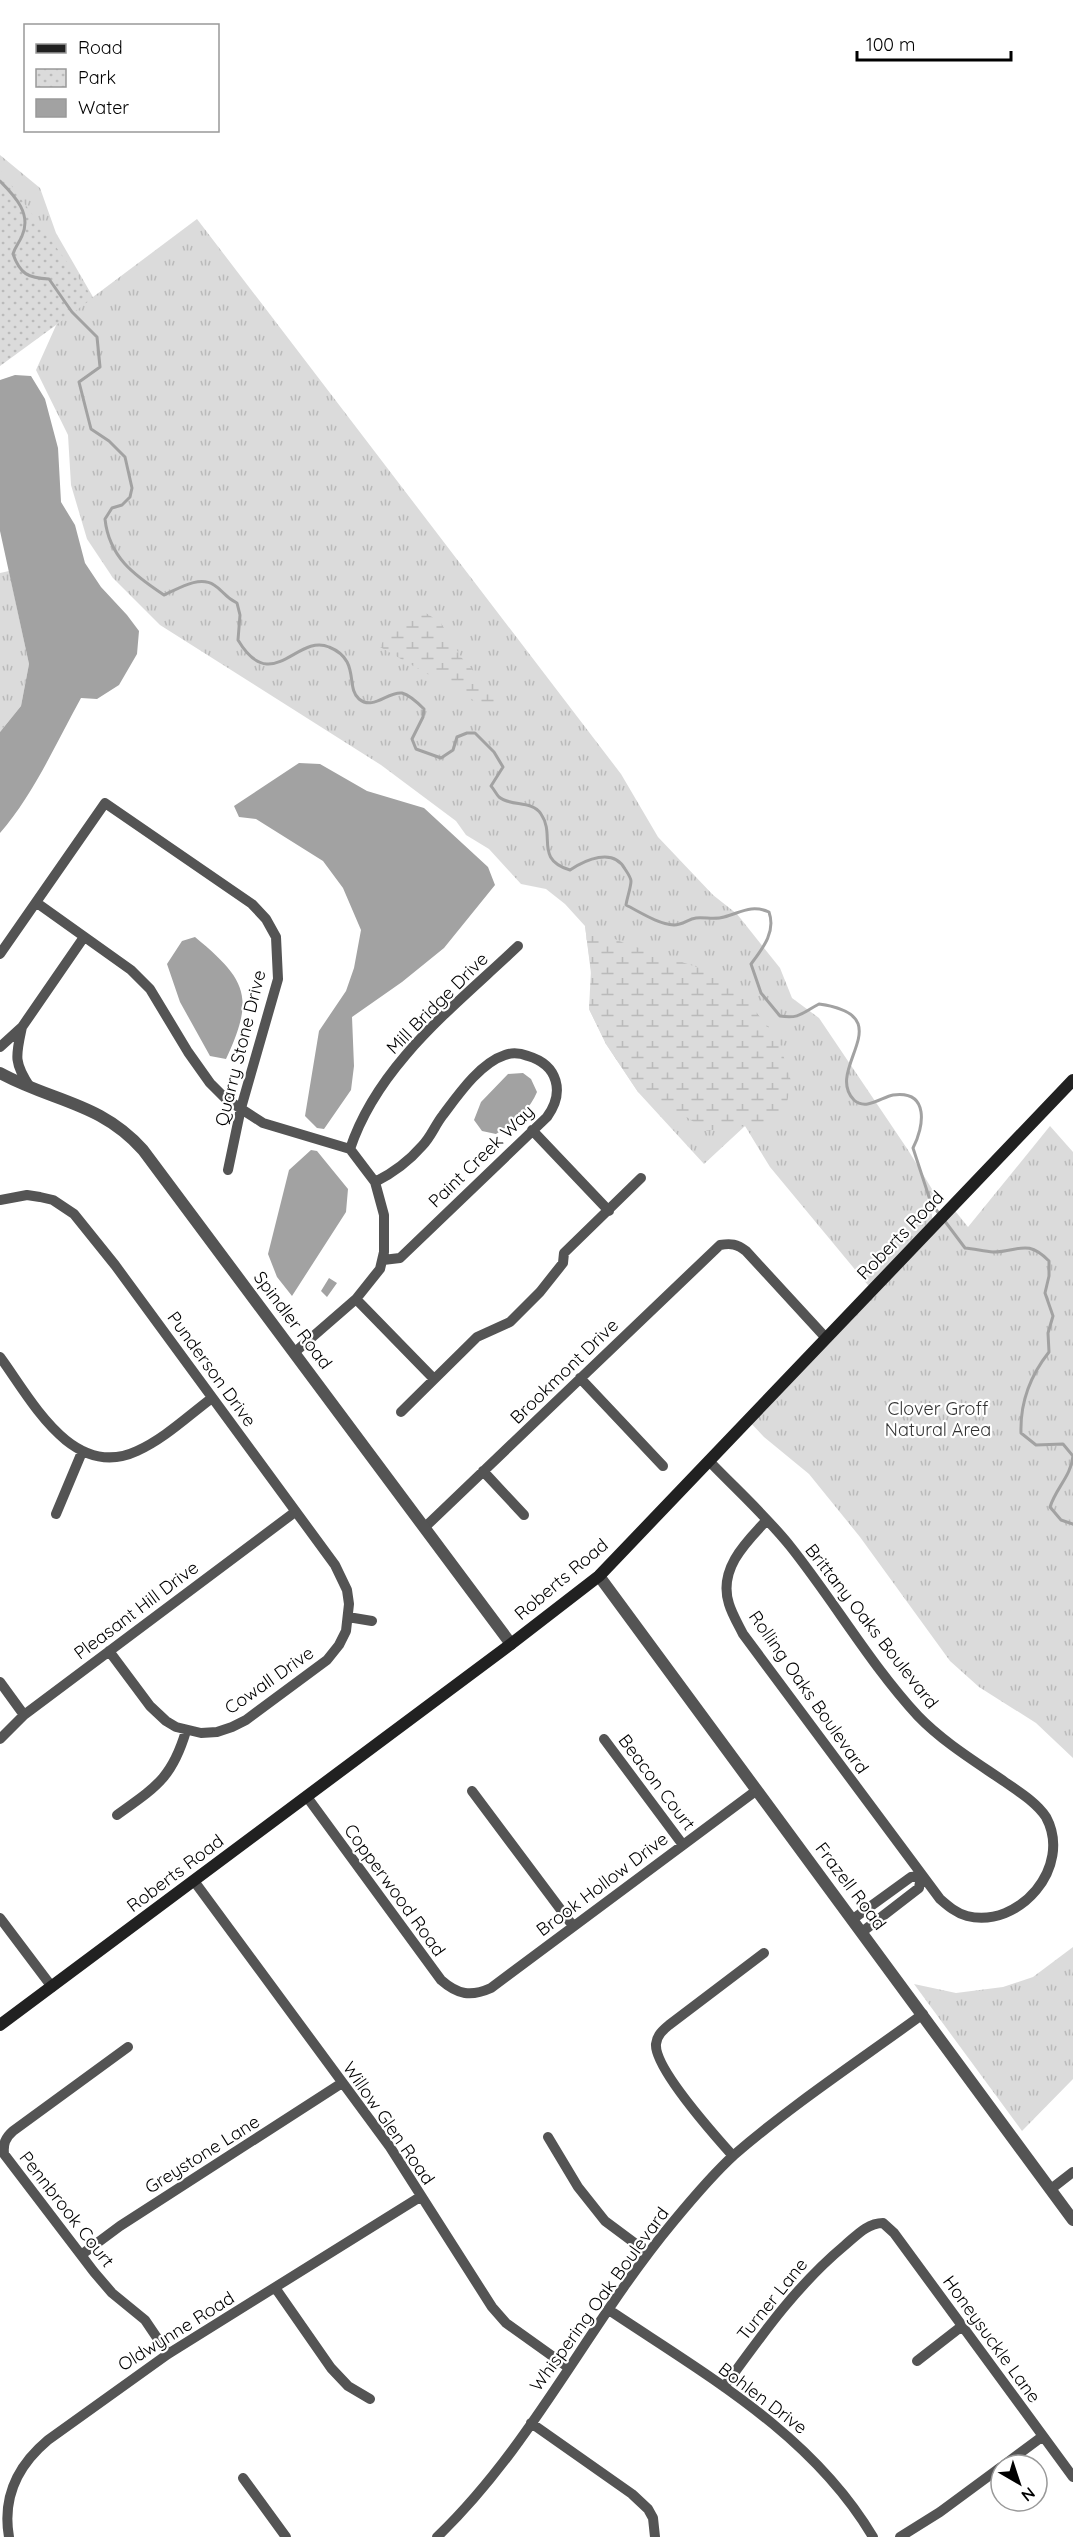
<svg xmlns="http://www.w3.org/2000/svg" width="1073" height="2537" font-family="Quicksand,sans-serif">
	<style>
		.grass { fill: url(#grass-tufts) }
		.wetland { fill: url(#wetland-marsh) }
		.park { fill: url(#park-dots) }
		.water { fill: #a2a2a2 }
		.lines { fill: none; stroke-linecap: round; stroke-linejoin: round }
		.stream { stroke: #a2a2a2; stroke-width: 3 }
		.minor { stroke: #545454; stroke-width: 10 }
		.tertiary { stroke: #545454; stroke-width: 12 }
		.secondary { stroke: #212121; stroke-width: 12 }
		.labels { text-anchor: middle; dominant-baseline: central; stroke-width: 4.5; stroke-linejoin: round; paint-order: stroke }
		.street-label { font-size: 18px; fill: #000; stroke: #fff }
		.park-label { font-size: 18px; fill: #323232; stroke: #fff }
	</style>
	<defs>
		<pattern id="grass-tufts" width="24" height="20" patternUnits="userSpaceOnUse" patternTransform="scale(1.5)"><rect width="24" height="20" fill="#dbdbdb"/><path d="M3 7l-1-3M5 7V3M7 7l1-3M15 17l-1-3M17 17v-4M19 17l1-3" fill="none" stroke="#bababa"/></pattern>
		<pattern id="wetland-marsh" width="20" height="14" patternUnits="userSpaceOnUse" patternTransform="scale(1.5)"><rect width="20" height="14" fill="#dbdbdb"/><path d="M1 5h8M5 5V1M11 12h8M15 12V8" fill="none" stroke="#bababa"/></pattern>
		<pattern id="park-dots" width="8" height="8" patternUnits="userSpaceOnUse" patternTransform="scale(1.5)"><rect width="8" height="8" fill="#dbdbdb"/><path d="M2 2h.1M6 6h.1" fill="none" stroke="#bababa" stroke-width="1.8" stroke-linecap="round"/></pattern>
	</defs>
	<rect width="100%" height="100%" fill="#fff"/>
	<!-- grass -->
	<path class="grass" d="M 0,155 L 40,188 L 56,233 L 93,297 L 197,219 L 621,774 L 658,837 L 713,895 L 737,914 L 780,968 L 792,998 L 819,1018 L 908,1150 L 935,1194 L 931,1203 L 933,1227 L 952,1207 L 968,1227 L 1050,1126 L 1073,1152 L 1073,1758 L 1036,1723 L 979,1687 L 950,1661 L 860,1537 L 809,1474 L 764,1437 L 748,1420 L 872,1290 L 770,1167 L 745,1126 L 704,1164 L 638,1092 L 606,1044 L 589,1009 L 592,981 L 585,926 L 565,904 L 546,889 L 521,884 L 489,849 L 466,835 L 456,821 L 381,765 L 160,625 L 113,578 L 87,539 L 71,485 L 68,435 L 36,370 L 58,321 L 0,211 Z
		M 9,571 L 29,664 L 21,706 L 0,732 L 0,573 Z
		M 1073,1947 L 1073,2079 L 1022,2131 L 914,1984 L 956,1993 L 1003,1987 L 1033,1977 Z"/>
	<!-- wetland -->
	<path class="wetland" d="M 426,613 L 441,623 L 461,657 L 494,695 L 496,713 L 380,647 C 394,621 398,620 426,613 Z
		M 585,926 L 624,943 L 718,974 L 749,1003 L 779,1041 L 791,1081 L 786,1108 L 764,1124 L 704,1131 L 690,1119 L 638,1092 L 606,1044 L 589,1009 L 591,970 Z"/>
	<!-- park -->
	<path class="park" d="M 0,170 L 93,298 L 0,366 Z"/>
	<!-- water -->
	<path class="water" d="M 15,375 L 31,376 L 45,399 L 58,448 L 61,502 L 75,525 L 85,563 L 101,587 L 127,615 L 139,631 L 137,654 L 119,685 L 97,699 L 81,698 C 56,743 34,794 0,833 L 0,732 L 21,706 L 29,664 L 0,531 L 0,380 Z
		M 299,763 L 320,764 L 367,791 L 424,808 L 488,867 L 495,885 L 444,948 L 402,982 L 352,1017 L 354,1066 L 351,1090 L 324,1129 L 317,1128 L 305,1116 L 319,1031 L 346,991 L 354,968 L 361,930 L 343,888 L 323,861 L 256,819 L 239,817 L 234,806 Z
		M 195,937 C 247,980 255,997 226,1059 L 210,1056 L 180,1002 L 167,964 L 182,941 Z
		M 523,1073 L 531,1079 L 537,1092 C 528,1113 514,1122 496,1134 L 482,1131 L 474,1120 L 481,1102 L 508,1074 Z
		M 311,1150 L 317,1151 L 348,1189 L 346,1212 L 292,1296 L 277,1277 L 268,1254 L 289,1170 Z
		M 329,1278 L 337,1283 L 327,1297 L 321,1291 Z"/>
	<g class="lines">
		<!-- stream -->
		<path class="stream" d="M 0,181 C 15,196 32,214 22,236 C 19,243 15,247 13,254 C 20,274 28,278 49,279 L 72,312 L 97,337 L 100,367 L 79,382 L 91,429 L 109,441 L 125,457 L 132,488 L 130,497 L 122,505 L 112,508 L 105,519 C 109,557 134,575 164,595 C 178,589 199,575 214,585 C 224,591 224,597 237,603 L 240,615 L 238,640 C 272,697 297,633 329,647 C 361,660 345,687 359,699 C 373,711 388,691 402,693 C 410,695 418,703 424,709 L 423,717 L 412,739 L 416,749 L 441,758 L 453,750 L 457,737 L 467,733 L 475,733 L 494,752 L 503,767 L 491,786 C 494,789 496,794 499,797 C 511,807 532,800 541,814 C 556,836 534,859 570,870 C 585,860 613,847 625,869 C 627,872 631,878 631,881 C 631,887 627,898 626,905 C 640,912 658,924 674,925 C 683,925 688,919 696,918 C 705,917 715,920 724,917 C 740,913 751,904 769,912 C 776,932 763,948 751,964 L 761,993 L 780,1016 C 800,1019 802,1013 819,1004 C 904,1016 823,1069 854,1100 C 866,1111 882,1097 893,1095 C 930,1090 924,1127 913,1148 L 931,1203 L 940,1215
			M 944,1220 L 965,1248 C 974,1249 984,1251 993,1252 C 1019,1252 1026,1238 1049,1261 L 1049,1276 L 1045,1293 L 1053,1316 L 1048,1333 L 1049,1352 C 1030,1376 1020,1403 1021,1433 L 1036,1445 L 1063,1444 L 1073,1456 C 1071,1476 1056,1488 1050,1507 L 1061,1520 L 1073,1524"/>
		<!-- minor -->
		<path class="minor" d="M 37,903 L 131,970 L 150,989 L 188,1052 L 210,1083 L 226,1099 L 263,1123 L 350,1149 L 375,1182 L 384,1215 L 384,1252 L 380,1269 L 356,1299 L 295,1352
			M 0,954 L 105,803 L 252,904 L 266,919 L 276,937 L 278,979 L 241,1108 L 228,1170
			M 22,1027 C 16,1055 13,1062 30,1087
			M 0,1047 L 22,1027 L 84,937
			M 532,1130 L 609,1211
			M 350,1149 C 378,1064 455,1006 518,946
			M 375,1182 C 393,1173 409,1161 422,1146 C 431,1137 435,1125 443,1115 C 458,1095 480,1063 505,1055 C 513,1052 520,1053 528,1056 C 558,1065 565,1092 547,1117 L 400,1258 L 383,1260
			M 0,1200 L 27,1195 L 40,1197 L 53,1200 L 74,1214 L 115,1265 L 335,1565 L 347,1590 L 349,1604 L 346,1631 L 339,1645 L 327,1660 L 246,1720 L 232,1727 L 217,1732 L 201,1733 L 176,1727 L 166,1721 L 150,1706 L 109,1651
			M 356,1299 L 434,1379
			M 0,1357 C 31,1399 72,1481 137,1451 C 164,1439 188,1416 212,1398
			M 580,1378 L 663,1466
			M 401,1412 L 477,1337 L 510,1322 L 540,1292 L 563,1263 L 564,1253 L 641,1178
			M 709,1461 C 736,1489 766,1516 790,1546 C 834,1601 870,1664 918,1716 C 943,1742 976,1762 1005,1782 C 1019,1792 1036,1802 1046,1817 C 1073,1867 1019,1929 967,1916 C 956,1913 948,1906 940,1899 L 743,1634 C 738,1624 732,1614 729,1604 C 718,1570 745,1543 766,1521
			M 483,1471 L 524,1515
			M 56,1514 L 82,1452
			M 424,1528 L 720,1245 C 731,1243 737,1244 746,1251 L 826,1338
			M 348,1617 L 372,1621
			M 0,1682 L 24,1715
			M 0,1739 L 24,1715 L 295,1512
			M 604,1739 L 683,1845
			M 472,1791 L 573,1926
			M 307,1797 L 441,1980 C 458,1995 471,1997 491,1988 L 757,1790
			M 117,1815 C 156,1787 172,1778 186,1731
			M 194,1881 L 390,2147 L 492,2307 L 506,2323 L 569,2368
			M 0,1918 L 52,1987
			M 853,1919 L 911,1877 L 921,1876
			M 862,1932 L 919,1888 L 921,1876
			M 128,2047 L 13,2131 C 5,2138 3,2144 4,2154 L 94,2272 L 112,2293 L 145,2320 L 168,2354
			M 548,2137 L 578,2187 L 605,2221 L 648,2253
			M 733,2156 C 716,2137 654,2068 656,2044 C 657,2035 663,2030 669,2025 L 764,1953
			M 1051,2189 L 1073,2172
			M 81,2255 L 120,2226 L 342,2083
			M 276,2289 L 331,2368 L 348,2386 L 370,2399
			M 609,2310 C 706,2375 812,2434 873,2537
			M 917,2361 L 962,2326
			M 724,2387 C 761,2336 796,2286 844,2246 C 856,2236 867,2223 883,2223 L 894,2233 L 1073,2477
			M 531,2423 L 632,2494 L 648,2509 L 653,2518 L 655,2537
			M 1004,2465 L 1043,2436
			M 243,2478 L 286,2537
			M 9,2537 C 2,2497 17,2466 48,2440 L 168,2354 L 420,2197
			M 437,2537 C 532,2446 589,2323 673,2222 C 692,2199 712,2175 734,2155 C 793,2104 860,2060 923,2014
			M 900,2537 L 940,2512 L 1001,2467"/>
		<!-- tertiary -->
		<path class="tertiary" d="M 0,1073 C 53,1102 100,1102 143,1150 L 511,1644
			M 599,1576 L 1073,2220"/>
		<!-- secondary -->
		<path class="secondary" d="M 0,2025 L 511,1644 L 599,1576 L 1073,1080"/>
	</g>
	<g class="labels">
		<!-- street labels -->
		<g class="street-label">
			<text transform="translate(437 1003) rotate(-45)">Mill Bridge Drive</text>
			<text transform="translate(240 1048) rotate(-76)">Quarry Stone Drive</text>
			<text transform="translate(481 1156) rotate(-44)">Paint Creek Way</text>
			<text transform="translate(900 1235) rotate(-46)">Roberts Road</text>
			<text transform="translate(293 1320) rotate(53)">Spindler Road</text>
			<text transform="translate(212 1369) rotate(54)">Punderson Drive</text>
			<text transform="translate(564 1371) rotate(-44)">Brookmont Drive</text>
			<text transform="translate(561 1579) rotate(-40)">Roberts Road</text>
			<text transform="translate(136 1610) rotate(-37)">Pleasant Hill Drive</text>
			<text transform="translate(872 1626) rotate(52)">Brittany Oaks Boulevard</text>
			<text transform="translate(269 1680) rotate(-35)">Cowall Drive</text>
			<text transform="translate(809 1692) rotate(55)">Rolling Oaks Boulevard</text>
			<text transform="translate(657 1782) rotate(53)">Beacon Court</text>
			<text transform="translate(175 1873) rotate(-37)">Roberts Road</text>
			<text transform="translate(602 1884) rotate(-37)">Brook Hollow Drive</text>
			<text transform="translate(851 1886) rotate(53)">Frazell Road</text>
			<text transform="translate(395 1890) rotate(54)">Copperwood Road</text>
			<text transform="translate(389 2123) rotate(55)">Willow Glen Road</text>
			<text transform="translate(202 2154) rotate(-32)">Greystone Lane</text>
			<text transform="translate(67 2209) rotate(52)">Pennbrook Court</text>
			<text transform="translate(599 2299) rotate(-54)">Whispering Oak Boulevard</text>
			<text transform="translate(772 2299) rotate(-51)">Turner Lane</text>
			<text transform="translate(176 2331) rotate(-32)">Oldwynne Road</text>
			<text transform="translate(992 2339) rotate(54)">Honeysuckle Lane</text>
			<text transform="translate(763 2398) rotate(37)">Bohlen Drive</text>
		</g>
		<!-- park labels -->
		<g class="park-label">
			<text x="938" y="1408">Clover Groff<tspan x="938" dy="21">Natural Area</tspan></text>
		</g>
	</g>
	<!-- legend -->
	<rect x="24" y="24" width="195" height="108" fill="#ffffff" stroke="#999999" stroke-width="1.5"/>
	<rect x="36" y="44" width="30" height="9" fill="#212121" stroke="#999999" stroke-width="1.5"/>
	<text x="78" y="54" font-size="18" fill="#000000">Road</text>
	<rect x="36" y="69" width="30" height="18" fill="url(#park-dots)" stroke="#999999" stroke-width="1.5"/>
	<text x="78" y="84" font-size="18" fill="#000000">Park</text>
	<rect x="36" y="99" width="30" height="18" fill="#a2a2a2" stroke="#999999" stroke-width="1.5"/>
	<text x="78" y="114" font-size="18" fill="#000000">Water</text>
	<!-- north arrow -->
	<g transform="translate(1019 2483) rotate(141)"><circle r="28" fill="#ffffff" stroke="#999999" stroke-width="1.5"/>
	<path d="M0-4.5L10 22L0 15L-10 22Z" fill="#000000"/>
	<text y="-9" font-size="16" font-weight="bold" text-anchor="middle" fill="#000000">N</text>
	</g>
	<!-- scale -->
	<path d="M857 51v9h154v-9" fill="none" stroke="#000000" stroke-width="3"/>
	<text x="866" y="51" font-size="18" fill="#000000" stroke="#ffffff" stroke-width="4.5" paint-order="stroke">100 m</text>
</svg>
